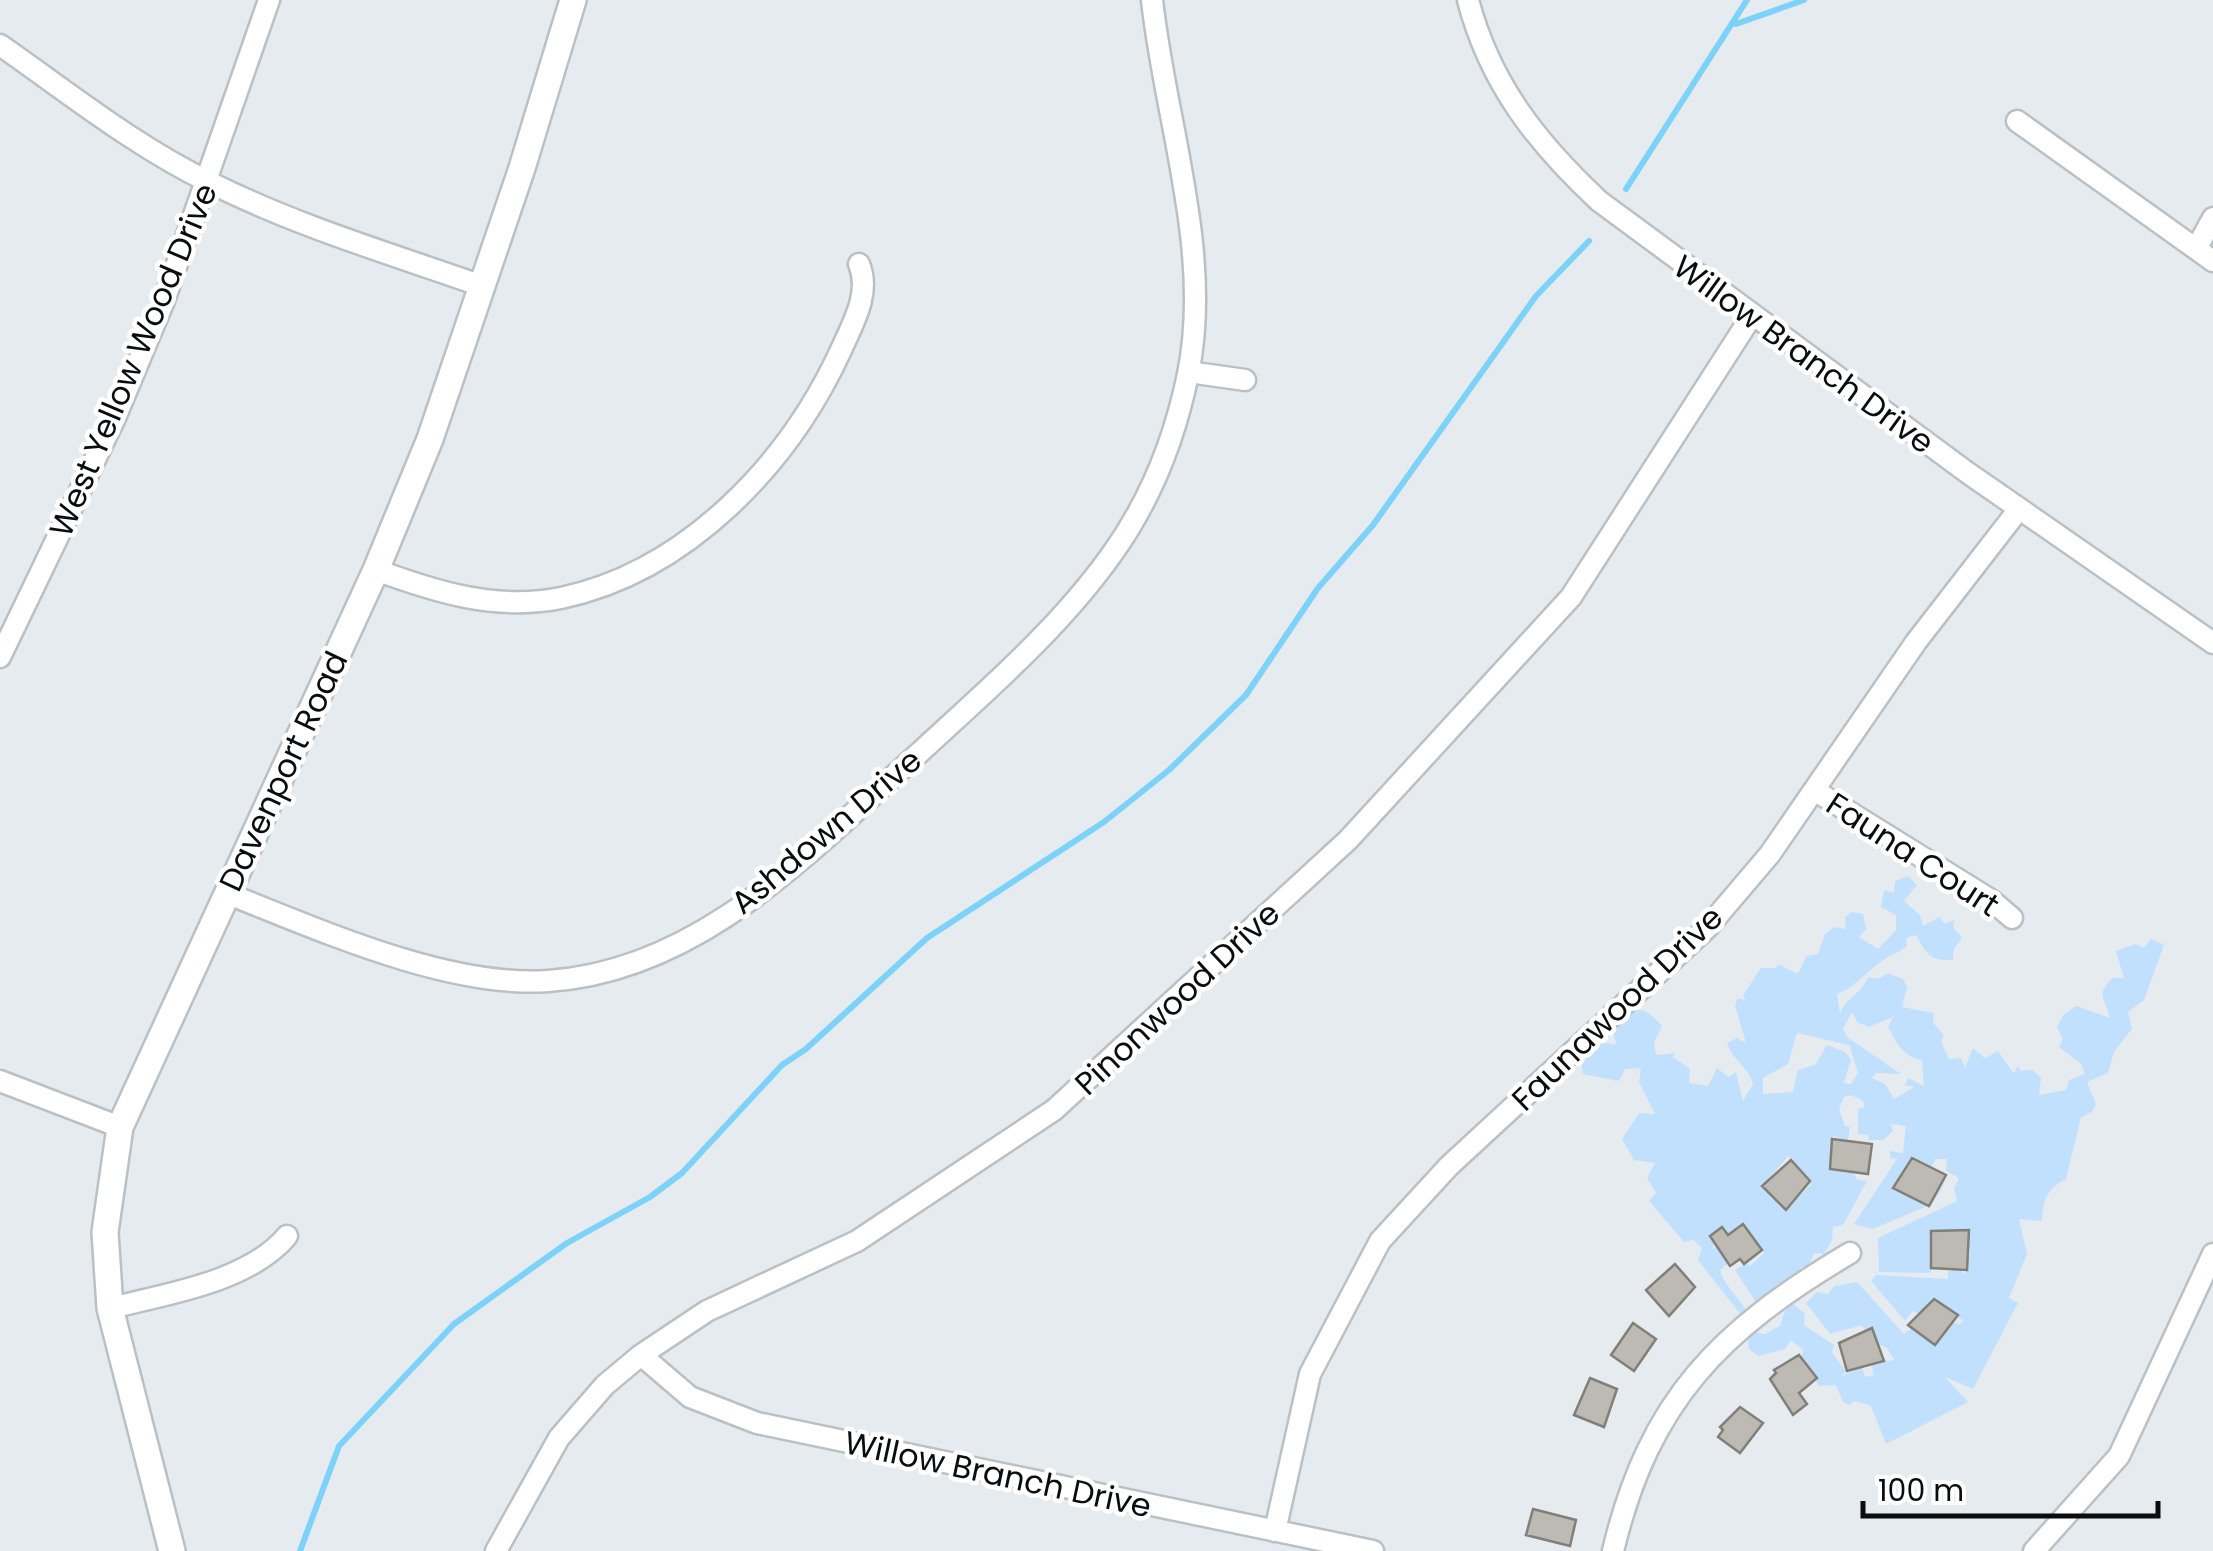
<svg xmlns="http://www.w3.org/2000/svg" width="2213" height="1551" font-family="Poppins,sans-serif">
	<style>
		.green { fill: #c1e0fe; fill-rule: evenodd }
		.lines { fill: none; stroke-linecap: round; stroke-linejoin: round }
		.stream { stroke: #7dd2fa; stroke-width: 6 }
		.building { fill: #bdbab4; stroke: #827f79; stroke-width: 2.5 }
		.minor-casing { stroke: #bbc0c5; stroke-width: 25 }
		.tertiary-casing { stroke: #bbc0c5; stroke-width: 30 }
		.minor { stroke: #fff; stroke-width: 20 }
		.tertiary { stroke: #fff; stroke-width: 25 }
		.labels { text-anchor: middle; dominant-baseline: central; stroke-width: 9; stroke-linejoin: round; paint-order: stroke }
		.street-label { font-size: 32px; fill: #0a0c0d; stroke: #fff }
	</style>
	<rect width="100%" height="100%" fill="#e6ebf0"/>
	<!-- green -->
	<path class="green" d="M 1908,876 L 1917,885 L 1904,901 L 1920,915 L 1923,926 L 1940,917 L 1944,924 L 1955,920 L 1953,927 L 1962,938 L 1954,949 L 1953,960 C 1928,961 1927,954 1916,935 L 1906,938 L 1907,946 C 1900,952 1893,954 1886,958 C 1868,970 1857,986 1837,994 L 1840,1013 C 1846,998 1862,993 1868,977 L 1878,979 L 1888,973 L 1903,979 L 1907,987 L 1902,1007 L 1934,1013 L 1933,1023 L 1944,1035 L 1941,1042 L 1949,1059 L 1961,1058 L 1965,1068 L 1973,1048 L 1985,1058 L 1998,1051 L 2014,1074 L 2018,1065 L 2021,1071 L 2033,1070 L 2041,1078 L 2039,1095 L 2066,1090 L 2069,1080 L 2085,1074 L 2081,1064 L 2059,1047 L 2063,1039 L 2057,1027 L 2063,1015 L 2076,1006 L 2110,1018 C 2106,999 2094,995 2113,978 L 2124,978 L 2116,951 L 2135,944 L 2144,948 L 2151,939 L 2164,945 L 2144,1000 L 2128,1012 L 2132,1029 L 2114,1052 L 2108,1073 L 2087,1082 L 2096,1104 L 2092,1112 L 2081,1117 L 2066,1179 C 2045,1190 2043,1202 2042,1221 L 2019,1219 L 2027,1254 L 2009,1298 L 2018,1303 L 1973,1389 L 1945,1377 L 1968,1402 L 1886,1444 L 1871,1406 L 1856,1401 L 1849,1405 L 1843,1402 L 1836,1385 L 1819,1386 L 1801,1358 L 1803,1350 L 1791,1340 L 1785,1349 L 1758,1356 L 1749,1349 L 1748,1339 L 1754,1332 L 1765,1334 L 1780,1326 L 1785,1311 L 1793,1304 L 1805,1314 L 1804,1325 L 1834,1345 L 1832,1353 L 1846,1371 L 1842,1376 L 1862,1367 L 1865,1377 L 1874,1375 L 1871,1364 L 1894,1360 L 1887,1348 L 1876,1343 L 1873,1328 L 1865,1330 L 1862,1325 L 1830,1334 L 1806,1303 L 1817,1292 L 1828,1294 L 1834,1286 L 1857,1282 L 1904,1334 C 1915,1323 1946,1318 1960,1325 L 1963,1320 C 1948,1310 1928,1321 1913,1311 L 1905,1321 L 1871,1281 L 1876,1275 L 1948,1279 L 1948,1272 L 1959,1267 L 1964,1275 L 1970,1254 L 1968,1230 L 1948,1231 L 1930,1273 L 1879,1272 L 1878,1238 L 1957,1201 L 1954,1188 L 1959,1178 L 1946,1171 L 1947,1159 L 1936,1159 L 1931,1168 L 1912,1158 L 1894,1187 L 1929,1205 L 1948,1178 L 1932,1204 L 1873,1229 L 1854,1224 L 1897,1159 L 1890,1158 L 1890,1151 L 1903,1153 L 1906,1126 L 1891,1124 L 1893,1131 L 1883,1140 L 1869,1140 L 1868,1135 L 1858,1134 L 1858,1109 L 1865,1107 L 1863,1101 L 1851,1095 L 1844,1097 L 1839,1109 L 1845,1126 L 1850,1127 L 1848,1141 L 1833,1136 L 1830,1169 L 1852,1170 L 1857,1180 L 1867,1181 L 1843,1225 L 1833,1227 L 1832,1240 L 1824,1254 L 1814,1253 L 1809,1265 L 1800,1268 L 1799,1276 L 1758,1305 L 1735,1270 L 1746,1263 L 1750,1266 L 1764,1253 L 1743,1224 L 1728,1235 L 1722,1227 L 1711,1236 L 1715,1242 L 1712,1249 L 1716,1247 L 1727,1264 L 1720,1270 C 1725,1288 1738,1294 1747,1313 L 1742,1316 L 1698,1260 L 1702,1248 L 1693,1240 L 1684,1242 L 1649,1201 L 1656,1193 L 1647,1178 L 1655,1163 L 1634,1160 L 1622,1139 L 1639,1113 L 1655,1114 L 1639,1082 L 1641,1068 L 1625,1069 L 1619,1081 L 1583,1074 L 1580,1055 L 1595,1042 L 1616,1044 L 1612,1027 C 1637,1007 1641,1002 1662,1026 L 1654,1042 L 1656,1055 L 1675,1053 L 1673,1057 L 1690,1069 L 1689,1083 L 1708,1086 L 1717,1068 L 1729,1077 L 1736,1072 L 1743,1101 L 1753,1084 C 1749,1067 1732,1060 1727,1043 L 1737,1038 L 1746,1043 L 1735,1005 L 1738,998 L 1746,1000 L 1743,995 L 1761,968 L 1776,968 L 1778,964 L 1798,974 L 1806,956 L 1818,954 L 1825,934 L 1834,927 L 1846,929 L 1845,917 L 1851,912 L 1863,914 L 1866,929 L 1859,937 L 1878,949 L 1896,930 L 1896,915 L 1881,907 L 1884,890 L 1894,893 L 1895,881 ZM 1852,1012 L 1857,1022 L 1869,1027 L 1893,1017 L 1888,1027 C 1896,1042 1903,1057 1922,1060 L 1924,1086 L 1908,1078 L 1905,1085 L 1914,1087 L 1894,1099 L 1885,1084 L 1872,1078 L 1876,1073 L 1901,1074 L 1847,1037 L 1843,1029 ZM 1797,1033 L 1849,1045 L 1858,1073 L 1851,1084 L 1844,1083 L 1851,1060 L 1845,1052 L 1827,1045 L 1815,1065 L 1798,1070 L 1793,1092 L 1763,1094 L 1763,1078 L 1788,1064 ZM 1788,1156 L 1811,1184 L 1786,1210 L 1763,1186 Z"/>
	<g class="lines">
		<!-- stream -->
		<path class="stream" d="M 1736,24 L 1804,0
			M 1626,189 L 1747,0
			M 300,1551 L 339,1446 L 454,1324 L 567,1243 L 650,1197 L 682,1173 L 782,1065 L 806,1049 L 927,938 L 1104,822 L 1169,770 L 1246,695 L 1318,588 L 1373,525 L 1536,296 L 1589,241"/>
	</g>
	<!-- building -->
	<path class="building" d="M 1832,1139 L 1872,1144 L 1868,1174 L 1830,1169 Z
		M 1912,1158 L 1946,1175 L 1929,1206 L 1893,1188 Z
		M 1791,1160 L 1810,1181 L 1786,1210 L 1762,1186 Z
		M 1743,1224 L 1762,1250 L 1744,1264 L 1740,1259 L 1730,1266 L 1710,1236 L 1722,1227 L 1728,1235 Z
		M 1969,1230 L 1967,1270 L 1931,1268 L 1931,1231 Z
		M 1675,1264 L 1695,1287 L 1669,1316 L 1646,1290 Z
		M 1934,1299 L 1958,1315 L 1935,1345 L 1908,1325 Z
		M 1633,1323 L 1656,1339 L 1634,1371 L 1611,1355 Z
		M 1872,1328 L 1884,1361 L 1847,1371 L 1839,1343 Z
		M 1799,1355 L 1817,1378 L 1799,1393 L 1807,1404 L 1793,1415 L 1770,1379 L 1776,1373 L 1774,1370 Z
		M 1590,1378 L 1617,1389 L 1604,1427 L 1574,1415 Z
		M 1740,1407 L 1763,1423 L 1740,1453 L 1718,1437 L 1723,1430 L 1720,1427 Z
		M 1533,1509 L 1576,1520 L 1570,1546 L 1526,1535 Z"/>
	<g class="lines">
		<!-- minor casing -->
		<g class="minor-casing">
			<path id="minor" d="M 1468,0 C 1490,84 1537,143 1599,201 L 1968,473 L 2213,643
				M 0,45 C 69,93 136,147 211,183 C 297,226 391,254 482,286
				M 2017,121 L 2213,261
				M 2196,249 L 2213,218
				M 1189,372 L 1245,380
				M 376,570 C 436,592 496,611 561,598 C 688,571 789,463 841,350 C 853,323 871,293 859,264
				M 0,657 L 115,418 L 164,301 L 269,0
				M 1814,790 L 1991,900 L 2012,918
				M 226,893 C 320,930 448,988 548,981 C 701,971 811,850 918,754 C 986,691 1058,630 1112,554 C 1150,501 1175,438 1188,374 C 1213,252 1165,121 1152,0
				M 0,1081 L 120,1127
				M 110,1308 C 167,1294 248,1282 287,1236
				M 641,1355 L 690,1397 L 757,1423 L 1373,1551
				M 1275,1531 L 1310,1374 L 1380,1241 L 1449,1166 L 1708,927 L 1770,854 L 1916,642 L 2019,509
				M 496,1551 L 559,1438 L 605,1385 L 641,1355 L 707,1311 L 857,1241 L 1054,1110 L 1348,840 L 1571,597 L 1751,317
				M 1613,1551 C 1649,1400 1720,1330 1850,1253
				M 2034,1551 L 2119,1456 L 2213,1254"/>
		</g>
		<!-- tertiary casing -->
		<g class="tertiary-casing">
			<path id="tertiary" d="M 172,1551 L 110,1308 L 105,1232 L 120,1127 L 376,570 L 430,439 L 522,168 L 573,0"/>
		</g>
		<!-- minor -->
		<use href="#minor" class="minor"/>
		<!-- tertiary -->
		<use href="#tertiary" class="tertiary"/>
	</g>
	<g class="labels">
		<!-- street labels -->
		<g class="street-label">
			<text transform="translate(1804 354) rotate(36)">Willow Branch Drive</text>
			<text transform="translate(133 360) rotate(-67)">West Yellow Wood Drive</text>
			<text transform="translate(283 771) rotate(-65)">Davenport Road</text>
			<text transform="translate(826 831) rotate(-40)">Ashdown Drive</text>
			<text transform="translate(1913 854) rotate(33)">Fauna Court</text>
			<text transform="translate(1177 998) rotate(-43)">Pinonwood Drive</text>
			<text transform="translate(1617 1008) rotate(-44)">Faunawood Drive</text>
			<text transform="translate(998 1474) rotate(12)">Willow Branch Drive</text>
		</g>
	</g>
	<!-- scale -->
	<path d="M1863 1501v15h295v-15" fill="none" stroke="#0a0c0d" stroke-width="5"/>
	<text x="1878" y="1501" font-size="30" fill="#0a0c0d" stroke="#ffffff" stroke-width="8" paint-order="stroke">100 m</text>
</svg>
